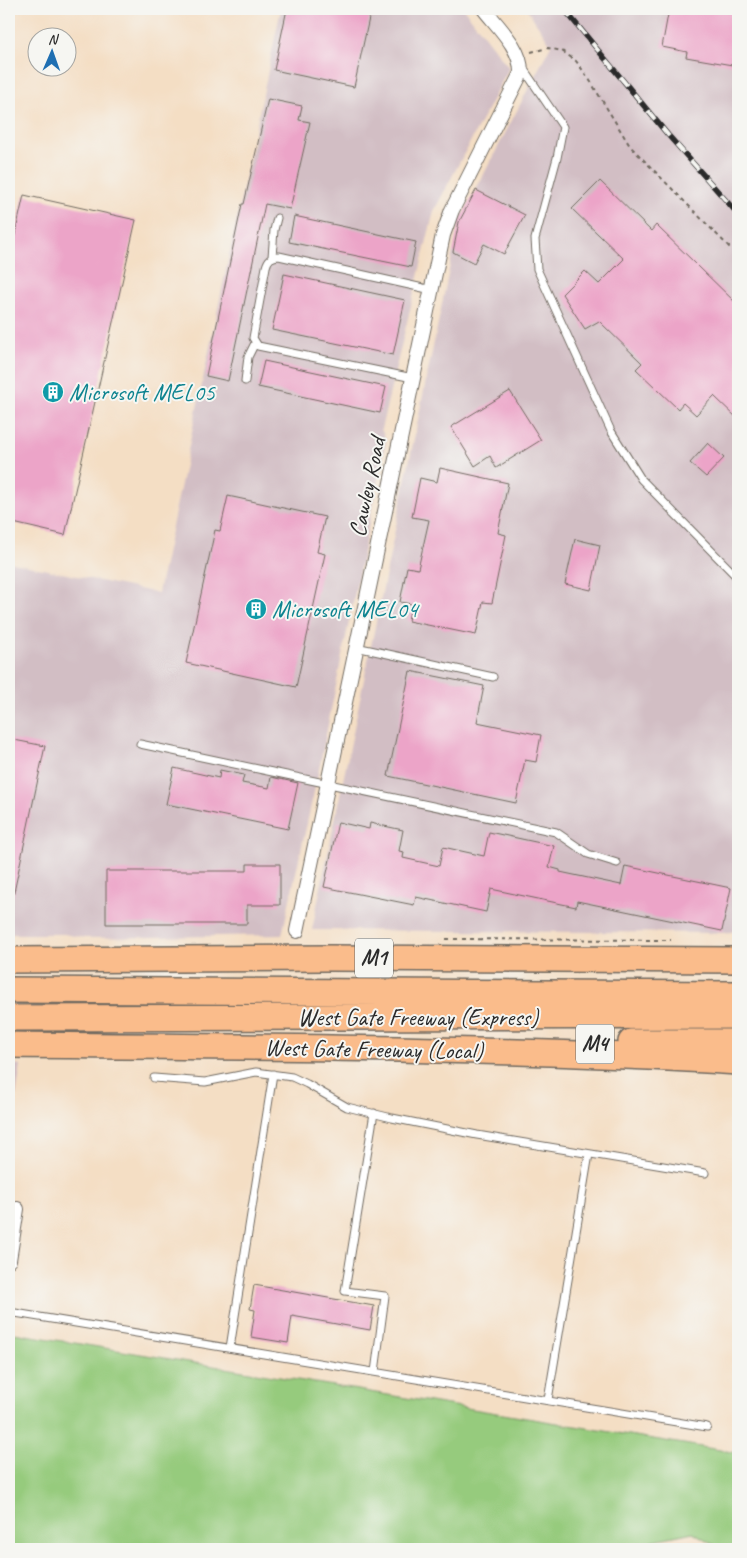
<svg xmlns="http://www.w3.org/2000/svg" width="747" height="1558" font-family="Caveat,sans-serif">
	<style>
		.industrial { fill: #d2bec4 }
		.green { fill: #96cb7d; stroke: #607b54 }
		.building { fill: #eca4c8 }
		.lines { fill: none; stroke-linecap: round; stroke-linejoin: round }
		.lane-casing { stroke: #716a61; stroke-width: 9 }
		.street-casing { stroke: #716a61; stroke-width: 16 }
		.highway-casing { stroke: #716a61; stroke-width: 28 }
		.path { stroke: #716a61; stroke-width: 2; stroke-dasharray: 4 4; stroke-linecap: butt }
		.lane { stroke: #fff; stroke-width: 7 }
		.street { stroke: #fff; stroke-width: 14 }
		.highway { stroke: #fabc8b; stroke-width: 25 }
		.rail-casing { stroke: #2b2b2b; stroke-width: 5.5 }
		.rail { stroke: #f6f6f2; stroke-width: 4; stroke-dasharray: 11; stroke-linecap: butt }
		.labels { text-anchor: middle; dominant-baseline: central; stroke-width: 4; stroke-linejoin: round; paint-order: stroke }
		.shield { fill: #f6f6f2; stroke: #686867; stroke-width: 1 }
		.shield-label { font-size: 22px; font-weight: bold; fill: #2b2b2b }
		.culture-label { font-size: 24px; fill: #0d838f; stroke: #f6f6f2; text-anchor: start }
		.street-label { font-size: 24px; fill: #2b2b2b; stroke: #f6f6f2 }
	</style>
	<rect width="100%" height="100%" fill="#f6f6f2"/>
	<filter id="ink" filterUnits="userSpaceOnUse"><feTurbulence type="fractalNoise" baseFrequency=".02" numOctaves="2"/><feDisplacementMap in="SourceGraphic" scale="10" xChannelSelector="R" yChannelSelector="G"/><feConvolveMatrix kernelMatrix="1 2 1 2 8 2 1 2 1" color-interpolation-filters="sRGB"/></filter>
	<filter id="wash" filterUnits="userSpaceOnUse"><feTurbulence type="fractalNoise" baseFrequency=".0096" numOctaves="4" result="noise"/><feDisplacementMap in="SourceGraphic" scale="20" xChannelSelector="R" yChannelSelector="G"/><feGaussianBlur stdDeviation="1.12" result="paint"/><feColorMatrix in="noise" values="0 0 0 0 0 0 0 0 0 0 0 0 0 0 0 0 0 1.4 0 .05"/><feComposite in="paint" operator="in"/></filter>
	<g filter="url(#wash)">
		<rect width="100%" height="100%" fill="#f4dec4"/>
		<!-- industrial -->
		<path class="industrial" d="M 281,9 L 464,9 L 509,68 L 434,211 L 381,429 L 386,440 L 318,774 L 282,935 L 85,938 L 64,934 L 9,934 L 9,562 L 158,593 Z
			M 527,9 L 738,9 L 738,931 L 722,933 L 312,930 L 459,222 L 551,45 Z
			M 9,1065 L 21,1065 L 9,1142 Z"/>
		<!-- green -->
		<path class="green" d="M 14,1333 L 738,1453 L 738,1549 L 721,1549 L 693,1532 L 636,1544 L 628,1549 L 9,1549 L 9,1362 Z"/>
		<g id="blocks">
			<!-- building -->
			<path class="building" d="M 287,9 L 371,9 L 354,87 L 274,70 Z
				M 669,9 L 738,9 L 738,66 L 686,57 L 687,52 L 662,47 Z
				M 268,99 L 302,106 L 299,120 L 310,122 L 290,209 L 265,204 L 228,381 L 206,376 L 242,204 L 244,204 Z
				M 600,181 L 651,231 L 656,225 L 738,305 L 738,419 L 714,396 L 696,415 L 683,403 L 678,409 L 636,369 L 642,363 L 599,321 L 585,329 L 562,294 L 585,271 L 599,284 L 624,259 L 572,209 Z
				M 476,190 L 525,215 L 504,254 L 484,244 L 474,263 L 453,252 L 459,222 Z
				M 24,195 L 136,220 L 65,535 L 9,522 L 9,261 Z
				M 294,216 L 416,242 L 411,267 L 289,242 Z
				M 284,274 L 405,300 L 393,355 L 272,330 Z
				M 264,361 L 386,387 L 380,413 L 258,387 Z
				M 510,391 L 541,440 L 496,468 L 490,456 L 475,466 L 451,427 Z
				M 708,443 L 724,458 L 706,477 L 690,463 Z
				M 440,468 L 508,483 L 498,533 L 506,535 L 492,603 L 483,602 L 476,635 L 408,621 L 411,604 L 400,602 L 407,567 L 418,569 L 429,520 L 412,517 L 420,478 L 437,482 Z
				M 228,496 L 325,517 L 317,552 L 325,554 L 296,687 L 186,663 L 215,530 L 220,531 Z
				M 575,539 L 600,545 L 591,590 L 565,584 Z
				M 410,671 L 484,686 L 477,722 L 541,735 L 536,762 L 525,760 L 516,803 L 388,776 Z
				M 9,739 L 45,746 L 13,897 L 9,896 Z
				M 174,768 L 219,778 L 220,770 L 244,775 L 242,783 L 269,788 L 271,777 L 298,783 L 288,829 L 166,804 Z
				M 338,822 L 369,829 L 370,823 L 403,830 L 399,851 L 404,852 L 403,858 L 439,866 L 443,847 L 484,856 L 489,832 L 554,846 L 549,867 L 560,870 L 560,872 L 621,885 L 625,866 L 731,888 L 722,931 L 577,901 L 576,907 L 491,889 L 486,912 L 416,897 L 414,905 L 324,887 Z
				M 247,864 L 280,864 L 280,905 L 247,905 L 247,924 L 106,924 L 106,871 L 247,871 Z
				M 254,1285 L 374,1306 L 370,1330 L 292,1316 L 288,1343 L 251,1337 L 255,1310 L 250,1309 Z"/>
		</g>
	</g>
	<g filter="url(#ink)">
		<use href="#blocks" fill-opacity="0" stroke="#716a61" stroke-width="1"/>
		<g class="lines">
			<!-- lane casing -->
			<g class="lane-casing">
				<path id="lane" d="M 523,68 L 563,127 L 557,158 L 535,239 L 537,269 L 611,431 L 641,479 L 738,578
					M 272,257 L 274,230 L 277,218
					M 413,378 L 258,346 L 253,338 L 266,267 C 268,259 271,257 279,256 L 432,290
					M 245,381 L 248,357 L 255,343
					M 356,647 L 493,677
					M 140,744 L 556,832 L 588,854 L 617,863
					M 154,1078 L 205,1082 L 256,1072 L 292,1077 L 307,1084 L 347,1107 L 392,1118 L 477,1135 L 705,1173
					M 374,1113 L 345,1291 L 385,1296 L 375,1372
					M 9,1312 L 707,1427
					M 230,1348 L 273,1074
					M 548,1400 L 589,1154"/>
			</g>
			<!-- street casing -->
			<g class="street-casing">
				<path id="street" d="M 297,931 L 443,235 L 452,210 L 521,73 C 522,49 498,27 484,9
					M 9,1260 L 17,1209"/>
			</g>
			<!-- highway casing -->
			<g class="highway-casing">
				<path id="highway" d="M 9,960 L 329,958 L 738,960
					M 9,990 L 738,994
					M 9,1018 L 738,1016
					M 631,1042 L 738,1042
					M 9,1045 C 252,1047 495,1047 738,1062"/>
			</g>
			<!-- path -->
			<path class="path" d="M 531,52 L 548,48 L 562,51 L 576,61 L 589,79 L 630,146 L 738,256
				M 446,939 L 671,940
				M 9,1542 L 71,1549"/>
			<!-- lane -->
			<use href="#lane" class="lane"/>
			<!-- street -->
			<use href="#street" class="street"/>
			<!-- highway -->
			<use href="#highway" class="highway"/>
			<!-- rail casing -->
			<g class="rail-casing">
				<path id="rail" d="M 564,9 L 668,135 L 738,214"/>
			</g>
			<!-- rail -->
			<use href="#rail" class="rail"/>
		</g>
	</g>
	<!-- icons -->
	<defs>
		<g id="building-disc" transform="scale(1.125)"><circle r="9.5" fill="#0f9aa8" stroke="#f6f6f2"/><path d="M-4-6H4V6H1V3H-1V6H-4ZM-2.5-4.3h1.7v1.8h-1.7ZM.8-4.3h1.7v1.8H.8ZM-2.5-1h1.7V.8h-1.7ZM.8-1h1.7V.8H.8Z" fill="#fff"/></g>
	</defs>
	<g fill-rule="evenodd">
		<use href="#building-disc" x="53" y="392"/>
		<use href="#building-disc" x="256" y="609"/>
	</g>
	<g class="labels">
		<!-- shield labels -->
		<g class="shield">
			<rect x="355" y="938.5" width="38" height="39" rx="4"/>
			<rect x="576" y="1024.5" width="38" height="39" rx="4"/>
		</g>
		<g class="shield-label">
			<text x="374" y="958">M1</text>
			<text x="595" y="1044">M4</text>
		</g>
		<!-- culture labels -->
		<g class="culture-label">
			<text x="69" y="392">Microsoft MEL05</text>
			<text x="272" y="609">Microsoft MEL04</text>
		</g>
		<!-- street labels -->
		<g class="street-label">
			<text transform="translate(367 487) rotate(-78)">Cawley Road</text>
			<text x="418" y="1017">West Gate Freeway (Express)</text>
			<text transform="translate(374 1049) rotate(1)">West Gate Freeway (Local)</text>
		</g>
	</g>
	<!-- margin -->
	<rect width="747" height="1558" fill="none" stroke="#f6f6f2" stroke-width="30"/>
	<!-- north arrow -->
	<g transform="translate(52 52) rotate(2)"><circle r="24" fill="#f6f6f2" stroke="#a5a5a2"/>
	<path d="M0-4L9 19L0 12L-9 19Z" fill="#1f6fb2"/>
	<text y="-8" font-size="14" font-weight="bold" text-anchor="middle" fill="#2b2b2b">N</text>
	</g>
</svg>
